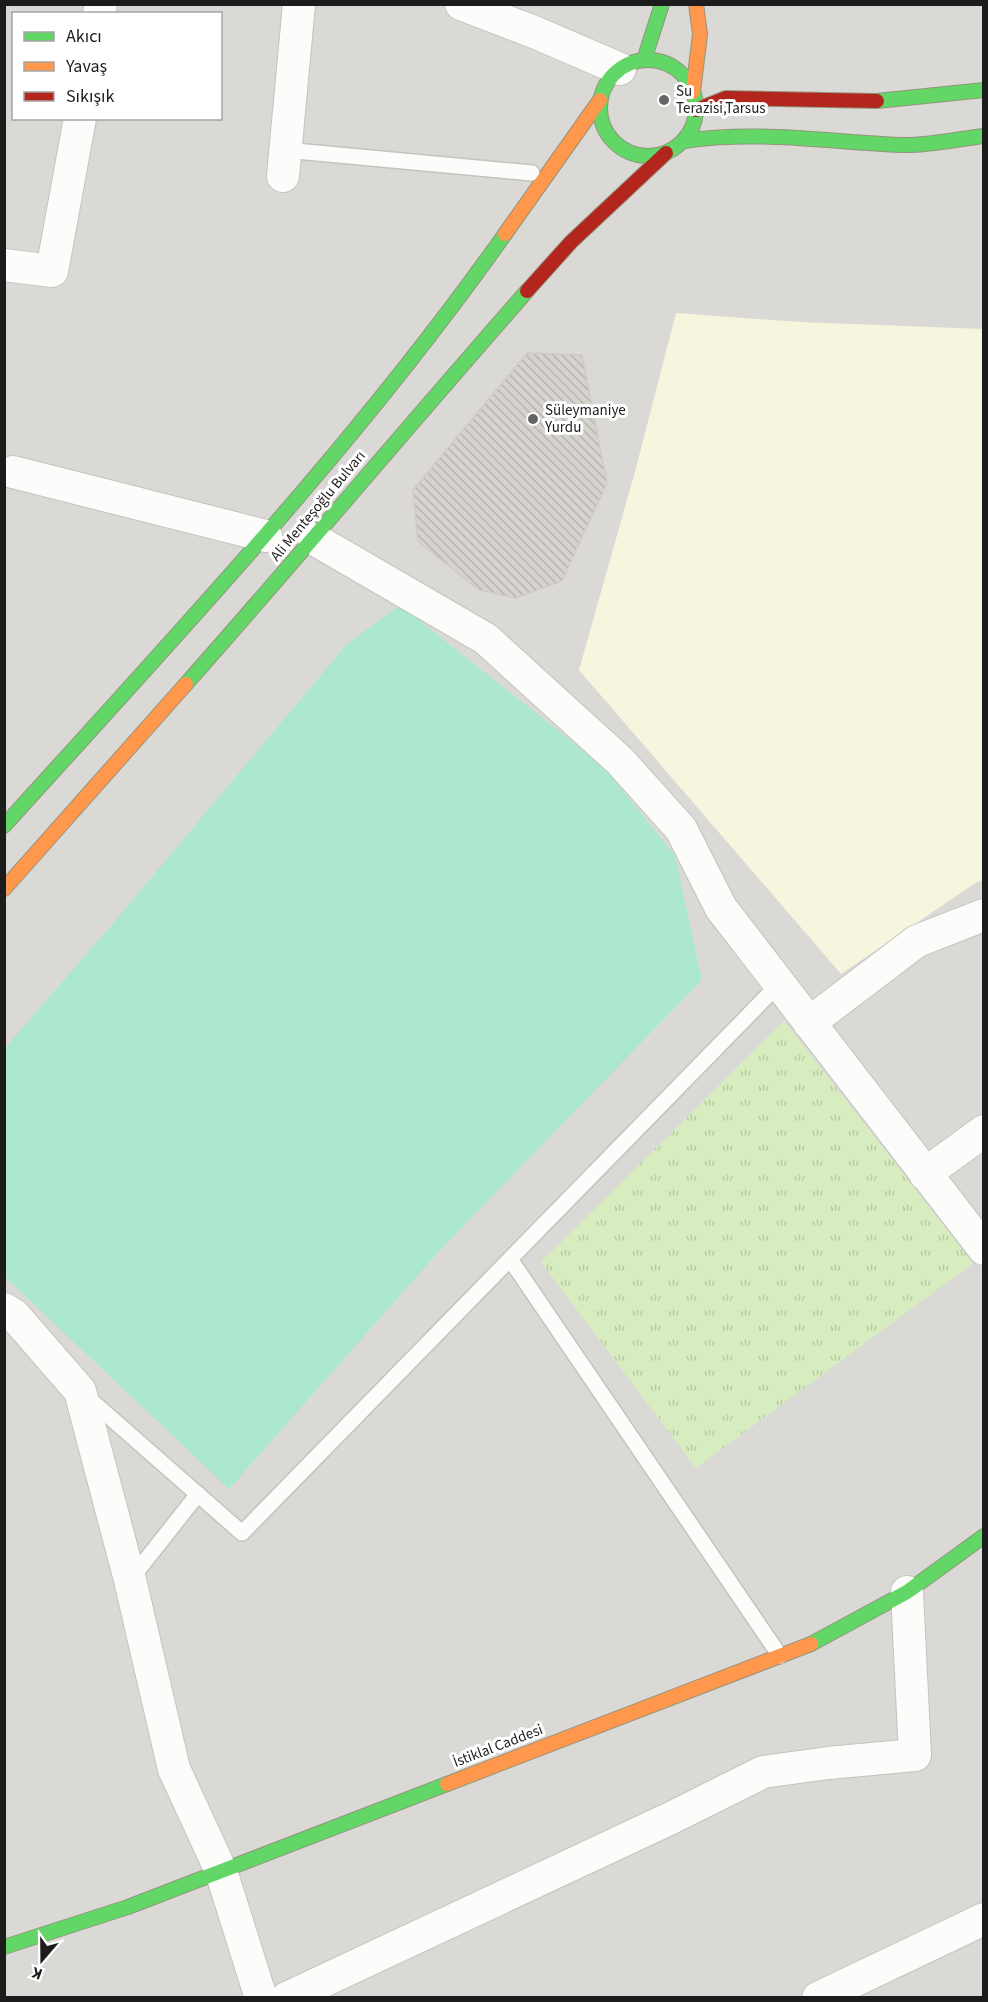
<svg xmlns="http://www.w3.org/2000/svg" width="988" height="2002" font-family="'Source Sans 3',sans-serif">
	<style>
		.residential { fill: #dbd9d6; fill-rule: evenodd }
		.education { fill: #f6f6de }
		.grass { fill: url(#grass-tufts) }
		.pitch { fill: #ace8d0 }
		.building { fill: url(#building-back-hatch); stroke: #cfcbc5; stroke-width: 1.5 }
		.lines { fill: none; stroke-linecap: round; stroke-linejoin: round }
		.lane-casing { stroke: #c4c3c0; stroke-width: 18 }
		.street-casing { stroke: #c4c3c0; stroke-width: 34 }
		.fast-casing { stroke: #93957c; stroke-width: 16 }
		.slow-casing { stroke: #93957c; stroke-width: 16 }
		.jam-casing { stroke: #93957c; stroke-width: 16 }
		.lane { stroke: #fcfcfb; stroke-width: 15 }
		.street { stroke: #fcfcfb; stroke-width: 32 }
		.fast { stroke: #63d668; stroke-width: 14 }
		.slow { stroke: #ff974d; stroke-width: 14 }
		.jam { stroke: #b3261e; stroke-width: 14 }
		.poi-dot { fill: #656462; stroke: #fff; stroke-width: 2 }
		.labels { text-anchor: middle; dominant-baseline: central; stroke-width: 6; stroke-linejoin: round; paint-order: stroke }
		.poi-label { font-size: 15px; fill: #1c1c1c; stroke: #fff; text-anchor: start }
		.street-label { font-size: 15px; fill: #1c1c1c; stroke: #fff }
	</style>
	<defs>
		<pattern id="grass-tufts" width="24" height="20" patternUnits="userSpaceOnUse" patternTransform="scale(1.5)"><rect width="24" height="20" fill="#d7edbf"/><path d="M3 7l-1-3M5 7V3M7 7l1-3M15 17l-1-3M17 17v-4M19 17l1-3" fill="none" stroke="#b8cba4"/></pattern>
		<pattern id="building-back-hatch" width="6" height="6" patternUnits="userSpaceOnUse" patternTransform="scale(1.5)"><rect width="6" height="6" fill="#d6d3cf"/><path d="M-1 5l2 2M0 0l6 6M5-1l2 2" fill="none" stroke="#b7b5b1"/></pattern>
	</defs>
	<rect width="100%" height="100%" fill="#eceae4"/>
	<!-- residential -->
	<path class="residential" d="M 5,5 L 983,5 L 983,1997 L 5,1997 ZM 14,14 L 220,14 L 220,118 L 14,118 Z"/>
	<!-- education -->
	<path class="education" d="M 676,313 L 800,322 L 983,329 L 983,880 L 977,882 L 841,974 L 579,670 L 636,468 Z"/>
	<!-- grass -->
	<path class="grass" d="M 784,1021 L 973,1263 L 696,1468 L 541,1262 Z"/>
	<!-- pitch -->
	<path class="pitch" d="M 400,605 L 605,768 L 675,856 L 702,980 L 441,1249 L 229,1489 L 5,1277 L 5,1048 L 115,921 L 347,644 Z"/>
	<!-- building -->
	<path class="building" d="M 527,353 L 582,355 L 607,483 L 562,581 L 516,598 L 479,590 L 418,541 L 413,490 Z"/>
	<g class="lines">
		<!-- lane casing -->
		<g class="lane-casing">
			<path id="lane" d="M 285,150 L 532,173
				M 510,1259 L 780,1656
				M 87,1397 L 242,1533 L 779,984
				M 130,1580 L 198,1494"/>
		</g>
		<!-- street casing -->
		<g class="street-casing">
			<path id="street" d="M 461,4 L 534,32 L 620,69
				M 99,14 L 101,4
				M 283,176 L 299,4
				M 4,265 L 52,271 L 80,118
				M 13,472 L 266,536
				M 314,539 L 486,639 L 620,761 L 681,829 L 721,908 L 984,1249
				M 809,1023 L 917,941 L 984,915
				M 925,1174 L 984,1131
				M 4,1309 L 14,1315 L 80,1391 L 130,1580 L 174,1769 L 221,1871 L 261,1998
				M 287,1998 L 671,1818 L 763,1772 L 828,1763 L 915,1755 L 907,1592
				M 818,1998 L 984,1919"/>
		</g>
		<!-- fast casing -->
		<g class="fast-casing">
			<path id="fast" d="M600 108a48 48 0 1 1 96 0a48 48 0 1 1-96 0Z
				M 644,60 L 662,4
				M 877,101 L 984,90
				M 684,141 C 757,130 828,142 901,145 C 928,146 957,139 984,136
				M 186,684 C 301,554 412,422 527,291
				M 4,826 C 177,634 356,445 505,234
				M 811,1644 L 907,1592 L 984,1536
				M 4,1947 L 128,1907 L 447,1784"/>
		</g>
		<!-- slow casing -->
		<g class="slow-casing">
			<path id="slow" d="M 693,92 L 700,34 L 696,4
				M 505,234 L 600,100
				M 4,889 L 186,684
				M 447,1784 L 811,1644"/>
		</g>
		<!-- jam casing -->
		<g class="jam-casing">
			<path id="jam" d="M 696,110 L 726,98 L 877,101
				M 527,291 L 571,242 L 666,153"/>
		</g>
		<!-- lane -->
		<use href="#lane" class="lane"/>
		<!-- street -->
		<use href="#street" class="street"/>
		<!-- fast -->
		<use href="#fast" class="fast"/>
		<!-- slow -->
		<use href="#slow" class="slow"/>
		<!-- jam -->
		<use href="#jam" class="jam"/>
	</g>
	<!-- markers -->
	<g class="poi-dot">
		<circle cx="664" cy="100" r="6"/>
		<circle cx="533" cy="419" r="6"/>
	</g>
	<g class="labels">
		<!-- poi labels -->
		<g class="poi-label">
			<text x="676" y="91">Su<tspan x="676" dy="17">Terazisi,Tarsus</tspan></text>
			<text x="545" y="410">Süleymaniye<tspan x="545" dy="17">Yurdu</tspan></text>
		</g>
		<!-- street labels -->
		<g class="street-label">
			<text transform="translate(318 506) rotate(-50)">Ali Menteşoğlu Bulvarı</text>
			<text transform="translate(498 1746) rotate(-21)">İstiklal Caddesi</text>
		</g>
	</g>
	<!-- border -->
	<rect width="988" height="2002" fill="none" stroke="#1c1c1c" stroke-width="12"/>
	<!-- legend -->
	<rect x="12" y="12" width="210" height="108" fill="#ffffff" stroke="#a4a4a4" stroke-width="1.5"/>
	<rect x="24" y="32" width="30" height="9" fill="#63d668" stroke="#a4a4a4" stroke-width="1.5"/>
	<text x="66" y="42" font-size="18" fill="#1c1c1c">Akıcı</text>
	<rect x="24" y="62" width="30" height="9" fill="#ff974d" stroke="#a4a4a4" stroke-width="1.5"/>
	<text x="66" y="72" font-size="18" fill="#1c1c1c">Yavaş</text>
	<rect x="24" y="92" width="30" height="9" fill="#b3261e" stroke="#a4a4a4" stroke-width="1.5"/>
	<text x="66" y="102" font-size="18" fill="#1c1c1c">Sıkışık</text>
	<!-- north arrow -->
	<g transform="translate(42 1960) rotate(200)" stroke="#ffffff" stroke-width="4.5" paint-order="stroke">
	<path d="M0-4.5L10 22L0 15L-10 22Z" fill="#1c1c1c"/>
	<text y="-9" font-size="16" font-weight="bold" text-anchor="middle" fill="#1c1c1c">K</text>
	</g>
</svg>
